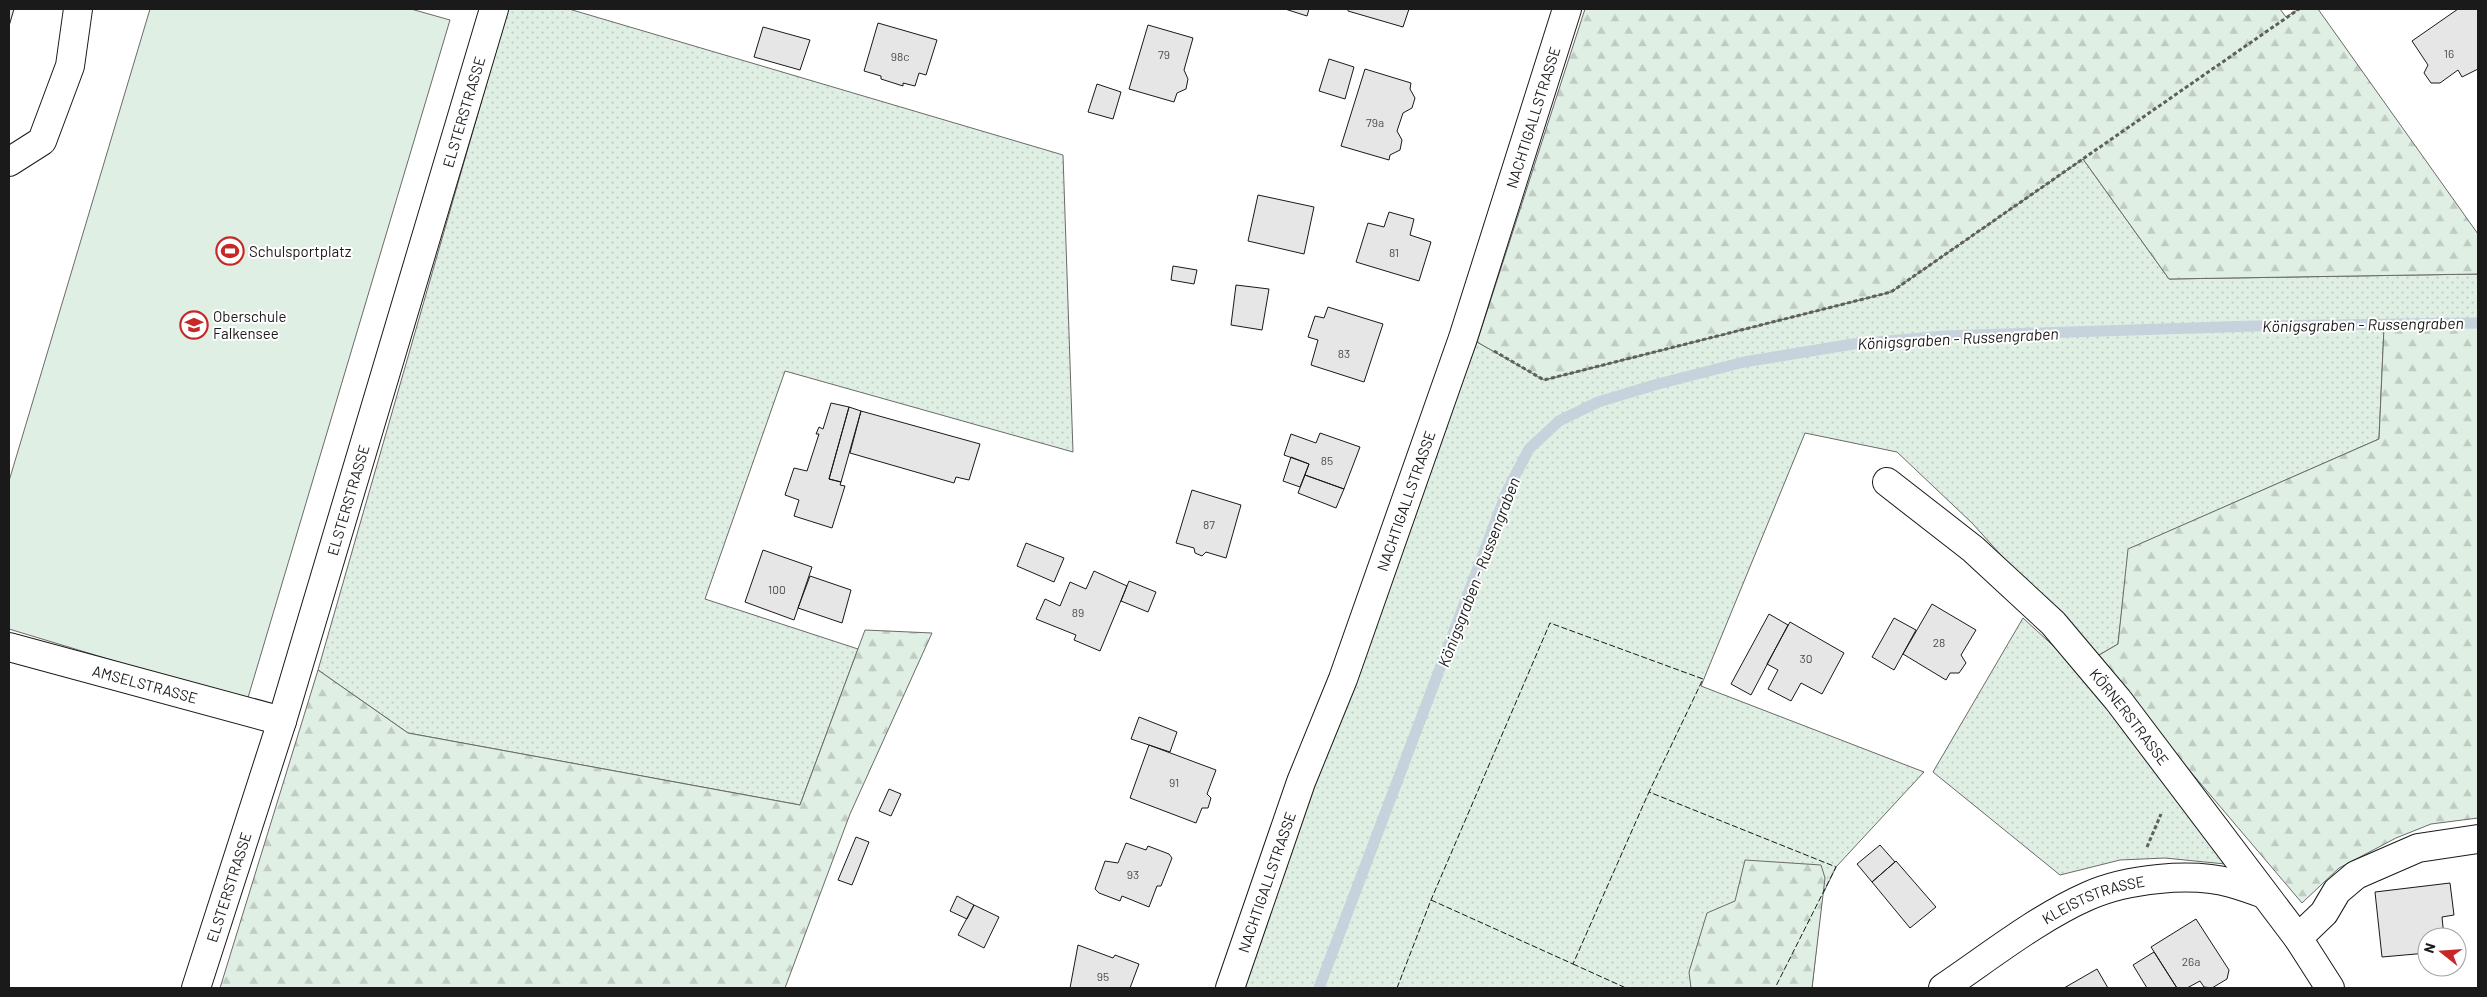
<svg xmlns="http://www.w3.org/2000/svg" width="2487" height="997" font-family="Barlow,sans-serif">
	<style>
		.grass { fill: url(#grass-dots); stroke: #6a6a6a }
		.forest { fill: url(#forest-firs); stroke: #6a6a6a }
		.garden { fill: #e0efe3; stroke: #6a6a6a }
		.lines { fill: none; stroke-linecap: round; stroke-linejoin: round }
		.stream { stroke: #c6d2dc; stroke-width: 11 }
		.building { fill: #e6e6e6; stroke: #1a1a1a }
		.minor-casing { stroke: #1a1a1a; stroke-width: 30 }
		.path { stroke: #5f5f5f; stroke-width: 3; stroke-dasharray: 4 2.5; stroke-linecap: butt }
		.minor { stroke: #fff; stroke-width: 28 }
		.fence { stroke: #1a1a1a; stroke-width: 1; stroke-dasharray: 6 2.5; stroke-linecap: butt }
		.labels { text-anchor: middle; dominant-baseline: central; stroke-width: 4; stroke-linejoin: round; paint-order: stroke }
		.number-label { font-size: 12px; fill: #4d4d4d }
		.street-label { font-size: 15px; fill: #1a1a1a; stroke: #fff }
		.poi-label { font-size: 15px; fill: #1a1a1a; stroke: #fff; text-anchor: start }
		.water-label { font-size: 16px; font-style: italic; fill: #1a1a1a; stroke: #fff }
	</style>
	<defs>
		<pattern id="grass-dots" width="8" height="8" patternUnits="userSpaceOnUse" patternTransform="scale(1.25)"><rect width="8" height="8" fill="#e0efe3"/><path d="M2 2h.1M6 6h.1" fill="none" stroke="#c0ccc2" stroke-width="1.8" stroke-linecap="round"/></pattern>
		<pattern id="forest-firs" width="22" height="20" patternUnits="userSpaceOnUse" patternTransform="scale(1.25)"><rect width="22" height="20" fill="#e0efe3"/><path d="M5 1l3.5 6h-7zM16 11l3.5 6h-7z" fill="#c0ccc2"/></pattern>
	</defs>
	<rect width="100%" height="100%" fill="#fff"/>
	<!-- grass -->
	<path class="grass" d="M 508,9 L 569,9 L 1063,155 L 1073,452 L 785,371 L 705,599 L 858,649 L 800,805 L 408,733 L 318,670 Z
		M 2083,159 L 2169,279 L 2478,274 L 2478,320 L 2384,328 L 2379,439 L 2129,549 L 2118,644 L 2094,658 L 1972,523 L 1897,452 L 1805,433 L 1701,686 L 1924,772 L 1836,867 L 1822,896 L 1812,988 L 1239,988 L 1477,342 L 1545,380 L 1891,292 Z
		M 2023,618 L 2072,663 L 2225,864 L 2165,858 L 2120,860 L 2060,875 L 1933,772 Z"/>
	<!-- forest -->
	<path class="forest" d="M 1585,9 L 2280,9 L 2286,17 L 2299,9 L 2318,9 L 2478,234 L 2478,274 L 2169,279 L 2083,159 L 1891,292 L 1544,380 L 1477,342 Z
		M 2478,320 L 2478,818 L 2431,824 L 2396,838 L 2339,868 L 2302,903 L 2094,658 L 2118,644 L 2128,549 L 2379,439 L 2384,327 Z
		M 865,630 L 932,633 L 850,814 L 785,988 L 220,988 L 318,670 L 408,733 L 800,805 Z
		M 1745,860 L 1821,865 L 1825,878 L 1812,988 L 1691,988 L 1689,972 L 1707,913 L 1735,901 Z"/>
	<!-- garden -->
	<path class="garden" d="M 150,9 L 411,9 L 450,20 L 247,701 L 9,629 L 9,481 Z"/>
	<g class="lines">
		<!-- stream -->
		<path class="stream" d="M 1319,988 L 1507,491 L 1529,449 L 1559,421 L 1598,402 L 1658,384 L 1744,362 L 1853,344 L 1945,336 L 2254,326 L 2478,323"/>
	</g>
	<!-- building -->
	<path class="building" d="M 9,9 L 14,9 L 9,26 Z
		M 1285,9 L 1309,9 L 1307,16 Z
		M 1348,9 L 1409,9 L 1403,27 L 1348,11 Z
		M 2458,9 L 2477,9 L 2478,11 L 2478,69 L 2462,77 L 2458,70 L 2440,83 L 2431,83 L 2424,73 L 2428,65 L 2412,41 Z
		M 878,23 L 937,40 L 926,75 L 919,73 L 915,86 L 903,83 L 903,86 L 881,79 L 881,76 L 864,71 Z
		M 1148,25 L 1193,38 L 1184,70 L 1188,79 L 1186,89 L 1177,93 L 1174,102 L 1129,89 Z
		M 763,27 L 810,40 L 800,70 L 754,57 Z
		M 1329,59 L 1354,67 L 1345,99 L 1319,91 Z
		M 1365,69 L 1411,83 L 1410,89 L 1415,98 L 1412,108 L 1403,113 L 1397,131 L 1402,140 L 1400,150 L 1390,155 L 1389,160 L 1341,146 Z
		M 1097,84 L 1121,92 L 1113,119 L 1088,112 Z
		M 1258,195 L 1314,207 L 1304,254 L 1248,241 Z
		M 1389,212 L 1414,219 L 1410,235 L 1431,242 L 1419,281 L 1356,262 L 1368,223 L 1384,227 Z
		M 1173,266 L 1197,270 L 1194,284 L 1171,280 Z
		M 1236,285 L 1269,289 L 1262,330 L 1231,325 Z
		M 1328,307 L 1383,324 L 1364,382 L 1311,365 L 1318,340 L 1308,337 L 1315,316 L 1324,318 Z
		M 831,403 L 849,407 L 829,479 L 841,482 L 840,485 L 845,486 L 832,528 L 794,516 L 799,500 L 785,495 L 794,468 L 807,471 L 819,434 L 816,434 L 819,427 L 823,429 Z
		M 849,407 L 861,411 L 841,482 L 829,479 Z
		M 861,411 L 980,444 L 969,480 L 956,477 L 954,483 L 850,453 Z
		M 1320,433 L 1360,447 L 1344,489 L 1305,475 L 1309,464 L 1284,455 L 1291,434 L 1316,443 Z
		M 1291,457 L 1309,464 L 1300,487 L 1283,481 Z
		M 1305,475 L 1344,489 L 1336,508 L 1298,493 Z
		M 1192,490 L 1241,505 L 1226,558 L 1206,552 L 1202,556 L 1195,553 L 1194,548 L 1176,543 Z
		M 1026,543 L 1064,558 L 1054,582 L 1017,566 Z
		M 763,550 L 812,567 L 794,620 L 745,602 Z
		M 1094,571 L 1127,586 L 1100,651 L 1074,640 L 1076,635 L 1036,619 L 1045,599 L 1060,606 L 1070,582 L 1086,589 Z
		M 810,576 L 851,590 L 842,623 L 798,608 Z
		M 1129,581 L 1156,592 L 1148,612 L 1121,601 Z
		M 1932,604 L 1976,630 L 1961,655 L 1966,663 L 1959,673 L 1950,673 L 1946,680 L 1903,654 Z
		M 1769,614 L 1788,625 L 1751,695 L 1731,684 Z
		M 1894,618 L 1916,630 L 1894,670 L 1872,657 Z
		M 1790,622 L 1844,653 L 1822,694 L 1801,683 L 1791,701 L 1768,689 L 1778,670 L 1767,664 Z
		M 1139,717 L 1177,732 L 1170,752 L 1131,739 Z
		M 1149,745 L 1216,770 L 1207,794 L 1211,798 L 1208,808 L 1202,808 L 1196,823 L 1130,798 Z
		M 889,789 L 901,794 L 891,816 L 879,811 Z
		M 856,837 L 869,842 L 852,885 L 838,880 Z
		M 1126,843 L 1146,850 L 1148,846 L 1169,854 L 1172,858 L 1161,886 L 1157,886 L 1149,907 L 1122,896 L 1120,901 L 1099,893 L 1095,889 L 1105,861 L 1118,863 Z
		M 1880,845 L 1895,862 L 1872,882 L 1857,864 Z
		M 1896,861 L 1936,907 L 1910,928 L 1872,882 Z
		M 2450,883 L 2454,915 L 2442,917 L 2444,937 L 2427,937 L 2427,953 L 2382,957 L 2375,892 Z
		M 957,896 L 974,905 L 967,919 L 950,911 Z
		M 974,905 L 999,917 L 984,948 L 958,935 Z
		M 2196,919 L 2229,970 L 2227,979 L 2212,988 L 2204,987 L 2200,981 L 2187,988 L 2177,988 L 2151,947 Z
		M 1078,945 L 1113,958 L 1115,955 L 1139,964 L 1130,988 L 1070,988 Z
		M 2154,952 L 2177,988 L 2147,988 L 2133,965 Z
		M 2097,969 L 2108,988 L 2064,988 Z"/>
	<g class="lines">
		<!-- minor casing -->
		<g class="minor-casing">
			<g id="minor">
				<path d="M 9,162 L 42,141 L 70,66 L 78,9"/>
				<path id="s1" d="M 1887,482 L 1973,549 L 2053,623 L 2118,700 L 2298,938 L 2330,988"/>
				<path id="s2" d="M 9,647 L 282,721"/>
				<path d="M 2298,938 L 2324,913 L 2337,891 L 2356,875 L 2418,848 L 2478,839"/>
				<path id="s3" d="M 196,988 L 282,721 L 494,9"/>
				<path id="s4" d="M 1230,988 L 1301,782 L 1343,679 L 1463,338 L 1567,9"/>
				<path id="s5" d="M 1943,988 C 1989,957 2038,918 2088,896 C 2126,879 2191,872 2231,883 C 2242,886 2253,890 2264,894"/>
			</g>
		</g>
		<!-- path -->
		<path class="path" d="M 1494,351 L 1544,380 L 1891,292 L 2299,9
			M 2147,847 L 2161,814"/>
		<!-- minor -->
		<use href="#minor" class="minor"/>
		<!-- fence -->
		<path class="fence" d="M 1431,900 L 1573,964 L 1649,792
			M 1573,964 L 1626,988
			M 1397,988 L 1431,900 L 1550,623 L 1703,679 L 1649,792 L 1836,867 L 1775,988"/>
	</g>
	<!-- icons -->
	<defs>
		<g id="stadium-ring" transform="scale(1.4375)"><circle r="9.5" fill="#fff" stroke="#c62828" stroke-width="1.5"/><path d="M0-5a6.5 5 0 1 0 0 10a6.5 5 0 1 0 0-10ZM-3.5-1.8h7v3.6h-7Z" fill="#c62828"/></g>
		<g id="school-ring" transform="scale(1.4375)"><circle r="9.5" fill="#fff" stroke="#c62828" stroke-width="1.5"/><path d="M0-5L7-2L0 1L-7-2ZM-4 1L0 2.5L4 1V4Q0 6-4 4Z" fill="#c62828"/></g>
	</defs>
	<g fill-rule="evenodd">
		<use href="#stadium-ring" x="230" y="251"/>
		<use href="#school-ring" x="194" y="325"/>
	</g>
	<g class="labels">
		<!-- number labels -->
		<g class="number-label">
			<text x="2449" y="53">16</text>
			<text x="1164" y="54">79</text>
			<text x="900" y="56">98c</text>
			<text x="1375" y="122">79a</text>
			<text x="1394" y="252">81</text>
			<text x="1344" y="353">83</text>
			<text x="1327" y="460">85</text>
			<text x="1209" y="524">87</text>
			<text x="777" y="589">100</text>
			<text x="1078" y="612">89</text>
			<text x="1939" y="642">28</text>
			<text x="1806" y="658">30</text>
			<text x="1174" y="782">91</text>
			<text x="1133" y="874">93</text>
			<text x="2191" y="961">26a</text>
			<text x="1103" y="976">95</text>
		</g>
		<!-- street labels -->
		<g class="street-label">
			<text stroke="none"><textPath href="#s3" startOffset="916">ELSTERSTRASSE</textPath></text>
			<text stroke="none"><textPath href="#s4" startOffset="922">NACHTIGALLSTRASSE</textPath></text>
			<text stroke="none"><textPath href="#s3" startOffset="511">ELSTERSTRASSE</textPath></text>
			<text stroke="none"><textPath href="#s4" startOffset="518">NACHTIGALLSTRASSE</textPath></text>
			<text stroke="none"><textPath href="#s2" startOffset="141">AMSELSTRASSE</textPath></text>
			<text stroke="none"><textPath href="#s1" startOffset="339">KÖRNERSTRASSE</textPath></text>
			<text stroke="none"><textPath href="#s4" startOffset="112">NACHTIGALLSTRASSE</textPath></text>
			<text stroke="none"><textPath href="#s3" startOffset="106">ELSTERSTRASSE</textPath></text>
			<text stroke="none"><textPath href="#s5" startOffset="176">KLEISTSTRASSE</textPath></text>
		</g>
		<!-- poi labels -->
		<g class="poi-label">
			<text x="249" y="251">Schulsportplatz</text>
			<text x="213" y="316">Oberschule<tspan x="213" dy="17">Falkensee</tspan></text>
		</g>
		<!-- water labels -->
		<g class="water-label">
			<text transform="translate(2363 324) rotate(-1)">Königsgraben - Russengraben</text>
			<text transform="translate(1958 338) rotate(-3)">Königsgraben - Russengraben</text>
			<text transform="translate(1478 572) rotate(-69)">Königsgraben - Russengraben</text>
		</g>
	</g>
	<!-- border -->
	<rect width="2487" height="997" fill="none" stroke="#1a1a1a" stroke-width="20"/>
	<!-- north arrow -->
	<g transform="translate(2442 952) rotate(287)"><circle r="24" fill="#ffffff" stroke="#a3a3a3"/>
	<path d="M0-4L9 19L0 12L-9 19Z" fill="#c62828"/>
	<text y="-8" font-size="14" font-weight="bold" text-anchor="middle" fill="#1a1a1a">N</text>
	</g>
</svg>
